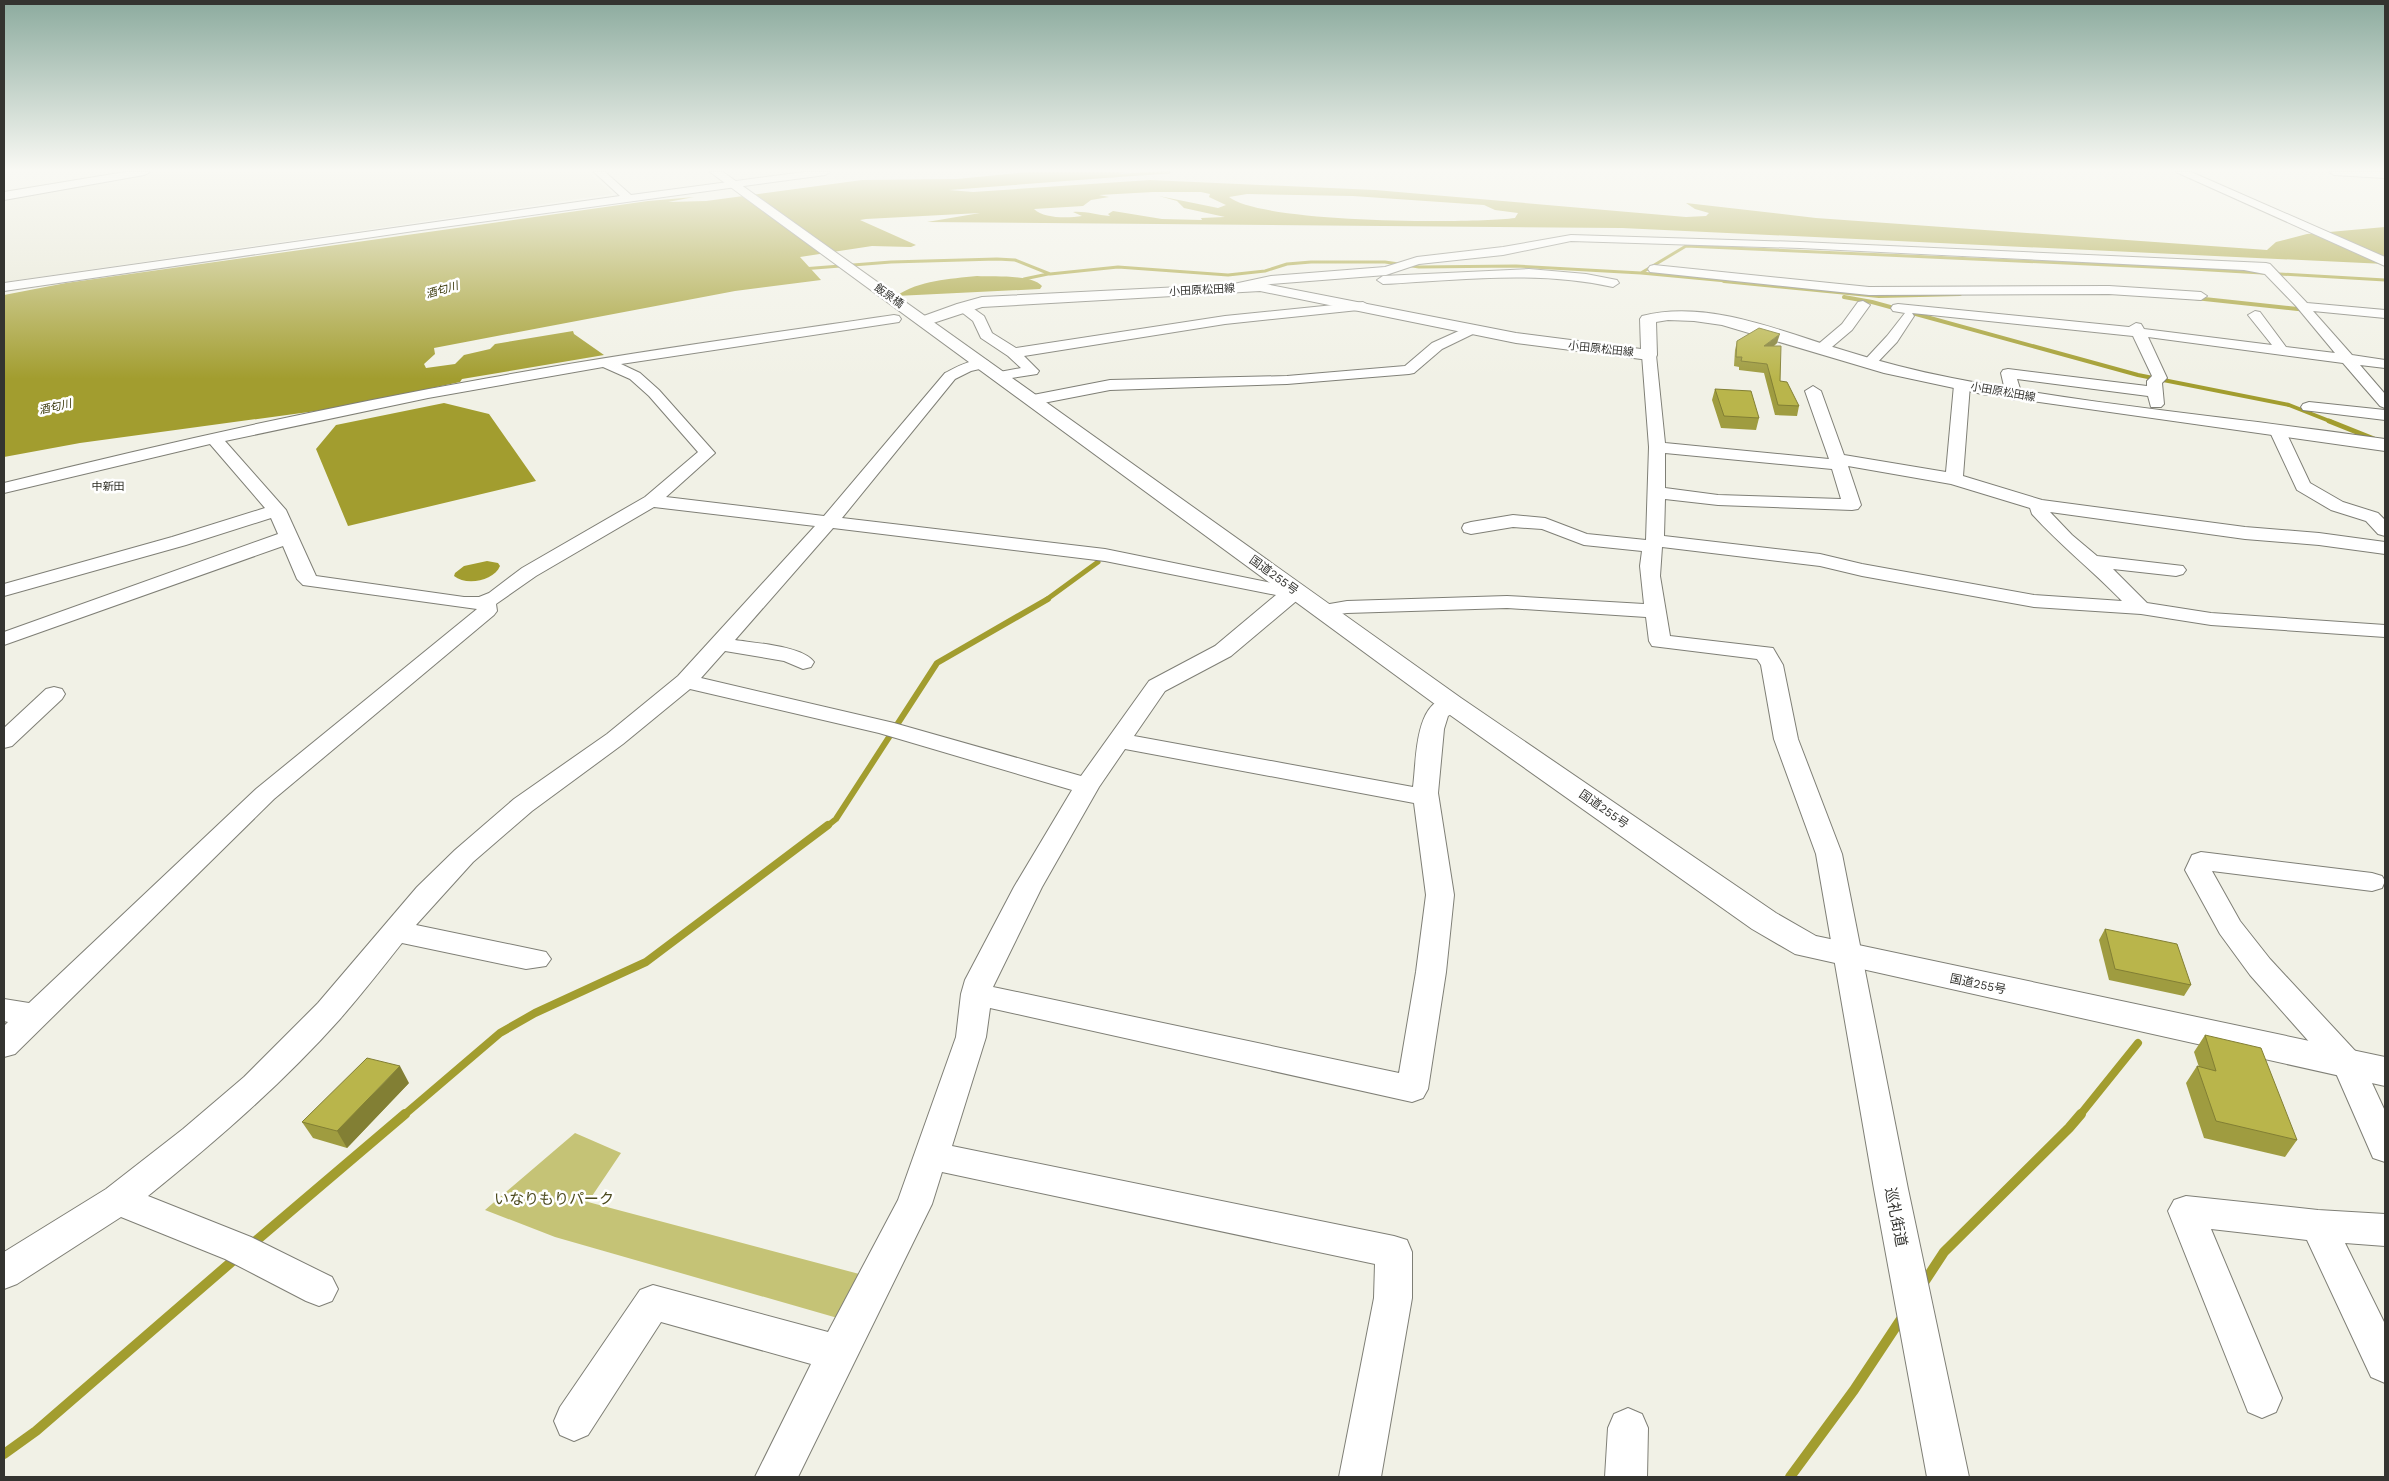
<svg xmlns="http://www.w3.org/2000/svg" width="2389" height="1481" font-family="'Work Sans','Noto Sans JP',sans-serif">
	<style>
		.built { fill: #e6e6d4 }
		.green { fill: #c5c376 }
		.water { fill: #a29d2f; fill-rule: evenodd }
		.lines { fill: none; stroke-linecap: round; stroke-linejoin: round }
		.stream-far5 { stroke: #a29d2f; stroke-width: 3 }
		.stream-far4 { stroke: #a29d2f; stroke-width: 4 }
		.stream-far3 { stroke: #a29d2f; stroke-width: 5 }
		.stream-far2 { stroke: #a29d2f; stroke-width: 6 }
		.stream-far1 { stroke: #a29d2f; stroke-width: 8 }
		.stream { stroke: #a29d2f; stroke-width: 10 }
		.minor-casing { stroke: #7f7f76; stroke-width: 2 }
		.major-casing { stroke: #7f7f76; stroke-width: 2 }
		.highway-casing { stroke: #7f7f76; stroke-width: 2 }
		.minor { fill: #fff; fill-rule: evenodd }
		.major { fill: #fff; fill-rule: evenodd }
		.highway { fill: #fff; fill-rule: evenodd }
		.wall { fill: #9f9c40 }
		.shaded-wall { fill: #827f34 }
		.building { fill: #b9b54b; stroke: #827f34 }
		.labels { text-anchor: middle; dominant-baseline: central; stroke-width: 5; stroke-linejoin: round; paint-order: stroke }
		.far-water-label { font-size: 11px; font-style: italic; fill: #363406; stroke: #fff }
		.far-street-label { font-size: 11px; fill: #343430; stroke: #fff }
		.far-neighbourhood-label { font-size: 11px; fill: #2c2c23; stroke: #fff }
		.street-label { font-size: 12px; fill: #343430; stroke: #fff }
		.near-park-label { font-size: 15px; fill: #4c4a1e; stroke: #fff }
		.near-street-label { font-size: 15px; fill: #343430; stroke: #fff }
	</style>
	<rect width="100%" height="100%" fill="#f1f1e6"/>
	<!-- built -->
	<path class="built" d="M 155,172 L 588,172 L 613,194 L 4,282 L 4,199 Z"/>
	<!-- green -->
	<path class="green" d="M 575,1133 L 621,1153 L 588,1202 L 863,1275 L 841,1319 L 555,1237 L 485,1210 Z"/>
	<!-- water -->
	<path class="water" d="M 1027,172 L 1128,172 L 1121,173 L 1118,177 L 949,190 L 973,192 L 1150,180 L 1375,190 L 1686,217 L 1706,216 L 1709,213 L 1695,209 L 1686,203 L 1816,218 L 2267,250 L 2276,242 L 2307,234 L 2385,227 L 2385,264 L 1622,228 L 927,222 L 980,213 L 866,219 L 860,220 L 916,245 L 911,247 L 872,246 L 800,257 L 821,280 L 735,291 L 434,348 L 435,354 L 424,364 L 426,368 L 455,364 L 464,355 L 490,349 L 495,344 L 573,331 L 574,334 L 604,355 L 462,379 L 460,382 L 338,408 L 80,443 L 4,457 L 4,295 L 66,283 L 648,201 L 694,197 L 668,202 L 706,201 L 862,180 L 957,179 ZM 1153,192 L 1201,192 L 1210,194 L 1209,197 L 1226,205 L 1218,208 L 1159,196 L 1177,201 L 1184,208 L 1225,217 L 1201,218 L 1202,220 L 1162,219 L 1113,211 L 1108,214 L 1110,216 C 1096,215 1086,211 1073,212 L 1082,216 C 1069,218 1044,219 1034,209 L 1083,206 L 1091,200 L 1109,197 L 1099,195 ZM 1247,194 L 1353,196 L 1484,205 L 1495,210 L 1518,213 L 1515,218 C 1468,224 1261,223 1229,197 Z
		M 977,276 C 993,277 1032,274 1042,286 L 1040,289 L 896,296 C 920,280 949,279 977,276 Z
		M 444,403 L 489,414 L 536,481 L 348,526 L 316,449 L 336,425 Z
		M 487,561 L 498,563 L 500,566 C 494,581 466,586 454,576 L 455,573 L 464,566 Z"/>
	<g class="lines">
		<!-- stream-far5 -->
		<path class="stream-far5" d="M 1111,176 L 1169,172
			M 802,269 L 891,262 L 997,259 L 1015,260 L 1050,274 L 1118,267 L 1228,275 L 1265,271 L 1287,264 L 1311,262 L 1385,262 L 1419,267 L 1516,266 L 1641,273 L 1737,282
			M 1641,273 L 1686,246 L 2175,268 L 2385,280
			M 1024,279 L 1048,274"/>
		<!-- stream-far4 -->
		<path class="stream-far4" d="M 1724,281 L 1879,296 L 1960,294
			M 1844,297 L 1872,302 L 2138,375 L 2289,405 L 2332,422
			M 2195,298 L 2307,310"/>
		<!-- stream-far3 -->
		<path class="stream-far3" d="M 2329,421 L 2374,439
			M 1046,600 L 1098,562"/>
		<!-- stream-far2 -->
		<path class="stream-far2" d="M 826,827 L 836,819 L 937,663 L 1048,599"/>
		<!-- stream-far1 -->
		<path class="stream-far1" d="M 404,1115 L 500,1033 L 535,1013 L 646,962 L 828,825
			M 2080,1115 L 2138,1043"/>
		<!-- stream -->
		<path class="stream" d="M 251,1245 L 405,1114
			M 1923,1284 L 1944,1252 L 2069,1128 L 2081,1114
			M 4,1454 L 36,1431 L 236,1258
			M 1790,1477 L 1854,1390 L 1903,1316"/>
		<!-- minor casing -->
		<g class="minor-casing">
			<path id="minor" d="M 594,172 L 605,172 L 631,195 L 804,172 L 830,172 L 825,175 L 414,231 L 4,291 L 4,283 L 620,196 Z
				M 2329,172 L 2385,172 L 2385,178 L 2334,175 Z
				M 1571,235 L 1800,242 L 2266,263 L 2270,264 L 2307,303 L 2385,310 L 2385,318 L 2313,311 L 2352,355 L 2385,360 L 2385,368 L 2360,365 L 2385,394 L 2385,408 L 2380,406 L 2343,363 L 2148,337 L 2167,378 L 2162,383 L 2164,404 L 2161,407 L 2151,407 L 2148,396 L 2017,379 L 2022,395 L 2014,400 L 2006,395 L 2001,373 L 2003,370 L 2008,369 L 2147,386 L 2147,381 L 2152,376 L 2133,336 L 1912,313 L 1914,316 L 1897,342 L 1873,367 L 1868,368 L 1861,364 L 1887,336 L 1905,313 L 1893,311 L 1891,308 L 1893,305 L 1898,304 L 2129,327 L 2136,323 L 2141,324 L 2144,329 L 2272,345 L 2248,315 L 2255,311 L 2260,312 L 2286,347 L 2335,353 L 2296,306 L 2265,274 L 2244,270 L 1800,248 L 1571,241 L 1503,255 L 1419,264 L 1386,275 L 1271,284 L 1233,292 L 1227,288 L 1229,285 L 1271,276 L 1385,267 L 1417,257 L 1503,247 Z
				M 1654,265 L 1869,287 L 2109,286 L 2201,292 L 2207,296 L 2201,300 L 2109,294 L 1869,295 L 1650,272 L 1648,269 L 1650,266 Z
				M 1529,269 L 1586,274 L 1617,280 L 1619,283 L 1613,287 C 1537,270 1460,280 1383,284 L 1377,280 L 1383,276 Z
				M 1863,301 L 1870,305 L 1852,330 L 1826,352 L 1816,352 L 1814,349 L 1816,346 L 1842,324 L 1858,302 Z
				M 1363,302 L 1370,306 L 1368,309 L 1225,324 L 1024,356 L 1039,371 L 1037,374 L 999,380 L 992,376 L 994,373 L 1021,368 L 1008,356 L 981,338 L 973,321 L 955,307 L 957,304 L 967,304 L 984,316 L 992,333 L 1016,348 L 1225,316 Z
				M 894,315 L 899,316 L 901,319 L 899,322 L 621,364 L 640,373 L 659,390 L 715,453 L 666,497 L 824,516 L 945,373 C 957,367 974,357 988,361 L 990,364 L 988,367 L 971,371 L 955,379 L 842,518 L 1105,549 L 1272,583 L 1304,588 L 1307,592 L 1231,656 L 1165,691 L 1134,736 L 1413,787 C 1417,758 1414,688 1460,699 L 1463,704 L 1460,709 L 1448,716 L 1444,729 L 1438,793 L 1454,895 L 1446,972 L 1428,1089 L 1423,1098 L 1412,1102 L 990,1008 L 986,1037 L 952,1146 L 1394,1236 L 1407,1240 L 1412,1252 L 1412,1298 L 1381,1477 L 1339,1477 L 1374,1298 L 1375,1264 L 942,1172 L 932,1204 L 798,1477 L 755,1477 L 811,1364 L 661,1322 L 588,1435 L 574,1441 L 560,1435 L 554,1421 L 560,1407 L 640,1290 L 653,1285 L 828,1332 L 898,1200 L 956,1037 L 961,994 L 965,980 L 1014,887 L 1072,790 L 879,733 L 690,689 L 623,744 L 532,811 L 473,862 L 416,925 L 546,952 L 551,959 L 546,966 L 526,969 L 402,943 C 382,968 362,994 340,1019 C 282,1084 216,1141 148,1196 L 251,1237 L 332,1277 L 338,1289 L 332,1301 L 319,1306 L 306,1301 L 225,1259 L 121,1217 L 17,1284 L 4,1289 L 4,1252 L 106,1189 L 183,1129 L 244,1077 L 318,1003 L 417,887 L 455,850 L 514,799 L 607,734 L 678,676 L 815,526 L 654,507 L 536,576 L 496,604 L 497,611 L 494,615 L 274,799 L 15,1054 L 4,1057 L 4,1026 L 8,1022 L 4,1021 L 4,999 L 29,1003 L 256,789 L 477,609 L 303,585 L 297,579 L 283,546 L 4,645 L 4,632 L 278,534 L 271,518 L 186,545 L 4,596 L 4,584 L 172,537 L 265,508 L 210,444 L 4,493 L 4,483 C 165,443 326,407 489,378 C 623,353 759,335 894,315 ZM 603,367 L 630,379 L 649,396 L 698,452 L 645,497 L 522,568 L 489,593 L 479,597 L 464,597 L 316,576 L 286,510 L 225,441 L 428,398 ZM 833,528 L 1105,561 L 1276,595 L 1215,646 L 1149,681 L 1081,776 L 894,723 L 701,678 L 725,651 L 784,661 L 803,669 L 811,667 L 814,662 C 803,646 754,643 735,640 ZM 1125,749 L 1414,803 L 1426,895 L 1416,972 L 1399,1073 L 993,987 L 1042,887 L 1099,787 Z
				M 1472,325 L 1479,329 L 1477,332 L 1442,349 L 1414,373 L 1409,374 L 1287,384 L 1110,390 L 1033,405 L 1025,400 L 1033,395 L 1110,380 L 1287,376 L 1405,366 L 1432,343 Z
				M 1649,351 L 1656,355 L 1665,443 L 1829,459 L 1805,391 L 1813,386 L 1821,391 L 1844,455 L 1946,472 L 1954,385 L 1962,380 L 1970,385 L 1963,476 L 2042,500 L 2245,527 L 2319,533 L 2385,542 L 2385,554 L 2319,545 L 2245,539 L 2050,512 L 2072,535 L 2097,556 L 2183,566 L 2186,570 L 2183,574 L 2176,576 L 2113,569 L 2147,603 L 2211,613 L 2385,625 L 2385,637 L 2211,625 L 2141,614 L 2034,607 L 1862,576 L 1820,566 L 1662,547 L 1660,576 L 1670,636 L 1773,648 L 1783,665 L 1798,739 L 1842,854 L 1908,1189 L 1969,1477 L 1927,1477 L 1874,1189 L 1816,854 L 1774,739 L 1761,665 L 1757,659 L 1652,646 L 1649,641 L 1646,617 L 1507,608 L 1347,613 L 1325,616 L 1318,614 L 1315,610 L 1318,606 L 1347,601 L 1507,596 L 1644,604 L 1640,566 L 1642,551 L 1584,545 L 1542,529 L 1513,527 L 1471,534 L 1464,532 L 1462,528 L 1464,524 L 1471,522 L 1513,515 L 1545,518 L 1587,534 L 1646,540 L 1649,447 L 1642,355 ZM 1665,453 L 1832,469 L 1841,499 L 1718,495 L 1665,488 ZM 1848,466 L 1951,484 L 2030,508 L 2032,514 C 2060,545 2093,571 2122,601 L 2034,595 L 1862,564 L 1820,554 L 1664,536 L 1665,499 L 1718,505 L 1852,510 L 1858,509 L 1861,505 Z
				M 2309,402 L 2385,410 L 2385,420 L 2303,410 L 2301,407 L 2303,404 Z
				M 2277,425 L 2283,427 L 2285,430 L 2310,483 L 2343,502 L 2378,513 L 2385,520 L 2385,536 L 2378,534 L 2366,521 L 2331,510 L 2297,490 L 2269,430 L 2271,427 Z
				M 54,687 L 62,689 L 65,694 L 62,699 L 12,746 L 4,748 L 4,728 L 46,689 Z
				M 2201,852 L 2372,873 L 2382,876 L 2385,881 L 2382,888 L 2372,891 L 2212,871 L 2240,921 L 2270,959 L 2359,1055 L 2385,1111 L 2385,1162 L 2373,1158 L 2335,1071 L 2250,975 L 2220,934 L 2185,870 L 2192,855 Z
				M 2186,1196 L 2318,1210 L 2385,1214 L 2385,1246 L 2345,1243 L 2385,1324 L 2385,1383 L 2371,1377 L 2307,1240 L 2211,1229 L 2282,1398 L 2276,1412 L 2262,1418 L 2248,1412 L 2168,1211 L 2174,1200 Z
				M 1628,1408 L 1642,1414 L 1648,1428 L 1647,1477 L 1605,1477 L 1608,1428 L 1614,1414 Z"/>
		</g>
		<!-- major casing -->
		<g class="major-casing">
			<path id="major" d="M 125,172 L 150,172 L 144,175 L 4,200 L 4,192 Z
				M 1260,283 L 1516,333 L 1641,349 L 1640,319 L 1642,316 C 1709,299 1782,332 1846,351 C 1881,362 1916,371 1952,378 C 2095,406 2241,418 2385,439 L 2385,451 L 1982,394 L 1884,373 L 1722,325 L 1694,321 L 1668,320 L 1656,322 L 1657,355 L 1655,359 L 1649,360 L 1516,343 L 1260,291 L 982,307 L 924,326 L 916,321 L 918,318 L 957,304 L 982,297 Z"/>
		</g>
		<!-- highway casing -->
		<g class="highway-casing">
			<path id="highway" d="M 710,172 L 723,172 L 1461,698 L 1776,913 L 1816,936 L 2385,1057 L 2385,1086 L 1795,954 L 1752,929 L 1443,710 Z
				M 2176,172 L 2191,172 L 2385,257 L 2385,266 Z"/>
		</g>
		<!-- minor -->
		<use href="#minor" class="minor"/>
		<!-- major -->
		<use href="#major" class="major"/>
		<!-- highway -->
		<use href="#highway" class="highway"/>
	</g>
	<!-- wall -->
	<path class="wall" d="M 1737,341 L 1777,343 L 1774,346 L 1780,381 L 1799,406 L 1797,416 L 1775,415 L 1764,373 L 1739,370 L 1739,367 L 1734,366 L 1735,350 Z
		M 1715,389 L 1759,418 L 1756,430 L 1721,428 L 1712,400 Z
		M 2105,929 L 2191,985 L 2184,996 L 2109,980 L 2099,940 Z
		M 2205,1035 L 2297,1140 L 2285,1157 L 2204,1138 L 2186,1083 L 2197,1066 L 2199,1067 L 2194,1052 Z
		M 409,1083 L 347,1148 L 313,1138 L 302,1122 Z"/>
	<!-- shaded-wall -->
	<path class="shaded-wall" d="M 1780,334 L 1777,343 L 1762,355 L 1764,346 Z
		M 400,1066 L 409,1083 L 347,1148 L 337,1131 Z"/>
	<!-- building -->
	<path class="building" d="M 1759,328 L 1780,334 L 1764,346 L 1781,346 L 1780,381 L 1787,382 L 1799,406 L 1778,405 L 1767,364 L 1741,361 L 1742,357 L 1736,357 L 1737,341 Z
		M 1715,389 L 1751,391 L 1759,418 L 1724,416 Z
		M 2105,929 L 2177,944 L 2191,985 L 2115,969 Z
		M 2205,1035 L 2261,1048 L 2297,1140 L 2216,1121 L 2197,1066 L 2216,1071 Z
		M 367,1058 L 400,1066 L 337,1131 L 302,1122 Z"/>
	<!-- sky -->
	<linearGradient id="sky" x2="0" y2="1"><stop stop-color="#8cab9e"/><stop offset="0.45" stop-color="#f9f9f4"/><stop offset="1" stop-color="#f9f9f4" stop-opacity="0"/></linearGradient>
	<rect width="2389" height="379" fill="url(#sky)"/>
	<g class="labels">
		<!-- far-water labels -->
		<g class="far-water-label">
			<text transform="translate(442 290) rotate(-16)">酒匂川</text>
			<text transform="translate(55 407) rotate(-13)">酒匂川</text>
		</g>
		<!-- far-street labels -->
		<g class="far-street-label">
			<text transform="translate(1202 290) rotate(-3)">小田原松田線</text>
			<text transform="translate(889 296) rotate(36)">飯泉橋</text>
			<text transform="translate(1601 349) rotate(6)">小田原松田線</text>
			<text transform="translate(2003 392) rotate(10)">小田原松田線</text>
		</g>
		<!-- far-neighbourhood labels -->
		<g class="far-neighbourhood-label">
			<text x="108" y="486">中新田</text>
		</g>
		<!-- street labels -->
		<g class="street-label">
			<text transform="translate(1274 575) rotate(36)">国道255号</text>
			<text transform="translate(1604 809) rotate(35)">国道255号</text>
			<text transform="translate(1978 984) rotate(12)">国道255号</text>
		</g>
		<!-- near-park labels -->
		<g class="near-park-label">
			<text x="554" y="1199">いなりもりパーク</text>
		</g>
		<!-- near-street labels -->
		<g class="near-street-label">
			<text transform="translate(1896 1217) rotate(79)">巡礼街道</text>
		</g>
	</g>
	<!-- border -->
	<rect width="2389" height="1481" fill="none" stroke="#343430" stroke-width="10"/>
</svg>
